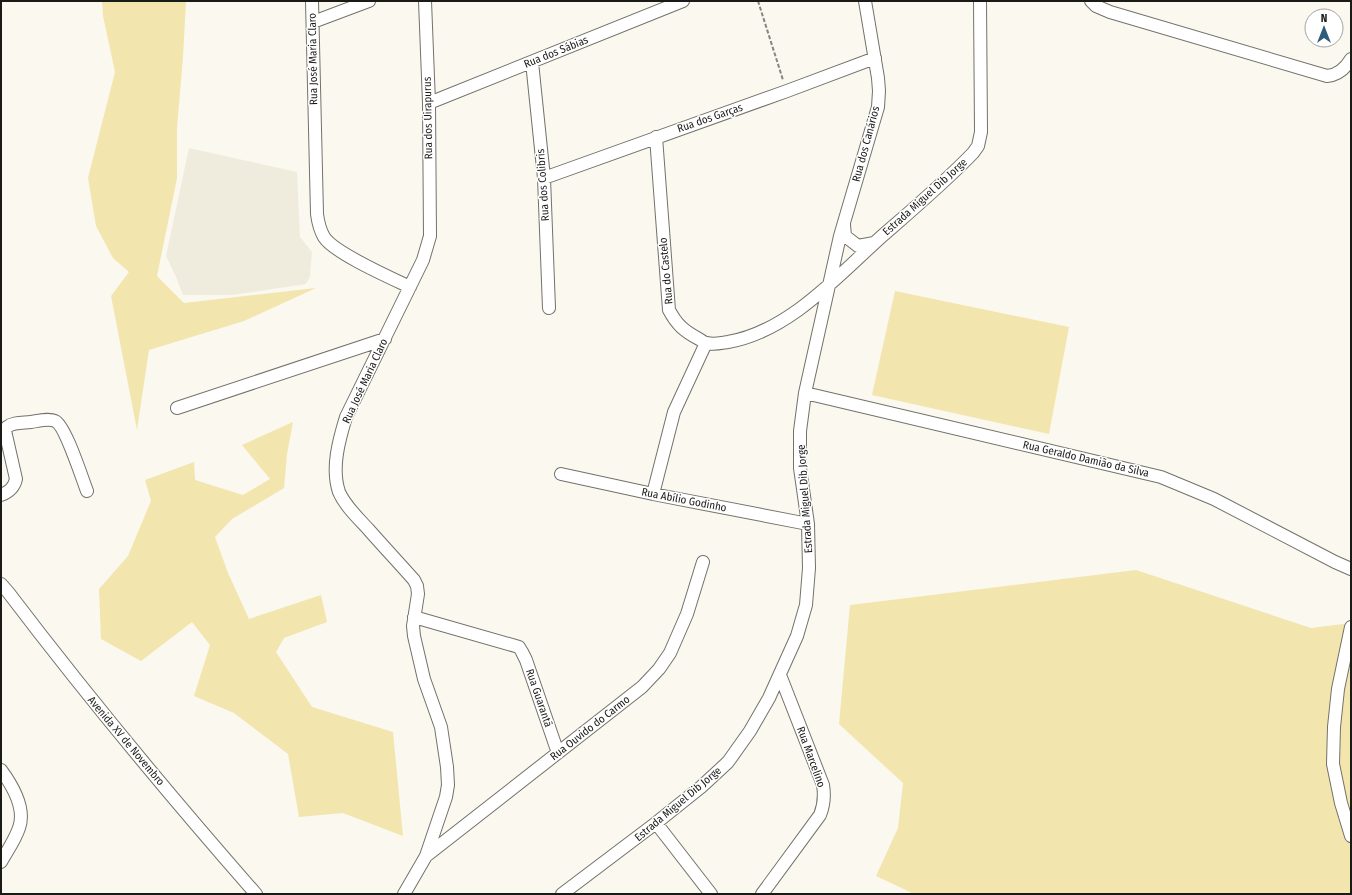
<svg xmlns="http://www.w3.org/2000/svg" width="1352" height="895" font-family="'Fira Sans Condensed',sans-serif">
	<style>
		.built { fill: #f0ecdd }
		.green { fill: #f3e5ae }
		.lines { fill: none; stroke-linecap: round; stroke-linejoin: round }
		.minor-casing { stroke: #73726a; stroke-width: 14 }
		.path { stroke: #86857f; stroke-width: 2; stroke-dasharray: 4 2; stroke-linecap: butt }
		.minor { stroke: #fff; stroke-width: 12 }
		.labels { text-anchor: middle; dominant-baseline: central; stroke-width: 3; stroke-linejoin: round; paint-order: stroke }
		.street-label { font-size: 11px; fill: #1a1a17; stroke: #fff }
	</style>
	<rect width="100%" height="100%" fill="#faf8ef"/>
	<!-- built -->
	<path class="built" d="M 189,148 L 297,172 L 300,237 L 312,252 L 310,277 L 306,284 L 232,295 L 183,295 L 176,277 L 166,256 Z"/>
	<!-- green -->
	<path class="green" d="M 102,1 L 186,1 L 183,57 L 177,128 L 177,178 L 157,276 L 184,303 L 316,288 L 244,321 L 149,350 L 137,430 L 111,296 L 129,272 L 113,258 L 96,226 L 88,178 L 115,72 L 103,16 Z
		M 895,291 L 1069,327 L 1049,434 L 872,395 Z
		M 293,422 L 287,454 L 284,488 L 232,519 L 215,537 L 228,573 L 249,619 L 321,595 L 327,622 L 284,638 L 276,652 L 312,707 L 393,732 L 403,836 L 343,813 L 299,817 L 288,754 L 234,713 L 194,696 L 210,645 L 192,622 L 141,661 L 101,639 L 99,589 L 128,556 L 151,501 L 145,480 L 194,462 L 195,480 L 243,495 L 270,479 L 242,445 Z
		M 1136,570 L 1311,628 L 1351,623 L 1351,894 L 912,894 L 910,892 L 876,876 L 898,828 L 903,783 L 839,724 L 850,605 Z"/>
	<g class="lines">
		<!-- minor casing -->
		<g class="minor-casing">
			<path id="minor" d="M 312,1 L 317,214 C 318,222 320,230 324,237 C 334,253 391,278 410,287
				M 1091,1 L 1096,6 L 1110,12 L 1327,76 C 1338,75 1345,69 1351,59
				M 313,22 L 369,1
				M 532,62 L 544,178 L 549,308
				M 429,103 L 683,1
				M 656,137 L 669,310 C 677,325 684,331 699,339 C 701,340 704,343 707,343 C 713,345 721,343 728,342 C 788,332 838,276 881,237 C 912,210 944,183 973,153 L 978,146 L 981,132 L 980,1
				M 544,178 L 787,91 L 875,58
				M 844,225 L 845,236 L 858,246 L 874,243
				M 805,393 L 1161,477 L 1214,499 L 1335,562 L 1351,569
				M 177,408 L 385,339
				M 561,474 L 653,494 L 808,524
				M 653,494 L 674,412 L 706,343
				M 1,495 C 9,492 14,488 16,479 L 6,435 L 5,430 L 7,427 C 13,422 23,423 31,422 C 38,421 49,418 55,421 C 65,425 82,478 87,491
				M 1,584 L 8,592 C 87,696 170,796 256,894
				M 414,617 L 519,647 L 522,652 L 526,660 L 558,753
				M 1351,627 L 1338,689 L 1334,727 L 1333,764 L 1341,803 L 1351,836
				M 1,770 C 12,785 26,809 19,828 C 15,840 7,851 1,862
				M 656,823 L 711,894
				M 426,856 L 642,687 L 659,669 L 670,653 L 687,614 L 703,562
				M 404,894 L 426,856 L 446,797 L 448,785 L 447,767 L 441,727 L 424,679 L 414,636 L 413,626 L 418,594 L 417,586 L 414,580 C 399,563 384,547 369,530 C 359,519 345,506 339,492 C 331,468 339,440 346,417 L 423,260 L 430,236 L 429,103 L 425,1
				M 562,894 L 656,823 L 701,787 L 728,762 L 750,731 L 769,698 L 797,636 L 806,605 L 809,568 L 808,524 L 800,468 L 800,431 L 805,393 L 840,236 L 878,107 L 879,91 L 878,78 L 865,1
				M 762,894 L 820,815 C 824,805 825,797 823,785 L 780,675"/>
		</g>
		<!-- path -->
		<path class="path" d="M 758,1 L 783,80"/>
		<!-- minor -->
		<use href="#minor" class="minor"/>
	</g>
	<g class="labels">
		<!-- street labels -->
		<g class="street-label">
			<text transform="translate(556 52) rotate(-22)">Rua dos Sábias</text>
			<text transform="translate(313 59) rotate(-91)">Rua José Maria Claro</text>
			<text transform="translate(428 118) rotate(-91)">Rua dos Uirapurus</text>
			<text transform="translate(710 118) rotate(-19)">Rua dos Garças</text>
			<text transform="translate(866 144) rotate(-75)">Rua dos Canários</text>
			<text transform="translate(543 185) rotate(-94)">Rua dos Colibris</text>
			<text transform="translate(925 197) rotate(-42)">Estrada Miguel Dib Jorge</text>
			<text transform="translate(666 271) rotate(-95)">Rua do Castelo</text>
			<text transform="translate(365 381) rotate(-65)">Rua José Maria Claro</text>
			<text transform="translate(1086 459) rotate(13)">Rua Geraldo Damião da Silva</text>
			<text transform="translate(805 499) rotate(-94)">Estrada Miguel Dib Jorge</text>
			<text transform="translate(684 500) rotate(11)">Rua Abílio Godinho</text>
			<text transform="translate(539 698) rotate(71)">Rua Guarantã</text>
			<text transform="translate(590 728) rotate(-38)">Rua Ouvido do Carmo</text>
			<text transform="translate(126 741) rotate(50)">Avenida XV de Novembro</text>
			<text transform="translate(811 757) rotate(70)">Rua Marcelino</text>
			<text transform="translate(678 804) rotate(-40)">Estrada Miguel Dib Jorge</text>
		</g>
	</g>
	<!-- border -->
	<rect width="1352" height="895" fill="none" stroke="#1a1a17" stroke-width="4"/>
	<!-- north arrow -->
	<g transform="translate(1324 28)"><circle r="19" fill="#ffffff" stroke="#a3a3a2"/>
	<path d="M0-3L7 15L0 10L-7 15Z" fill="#2d5c7b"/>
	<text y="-6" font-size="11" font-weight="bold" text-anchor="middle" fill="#1a1a17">N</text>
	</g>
</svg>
